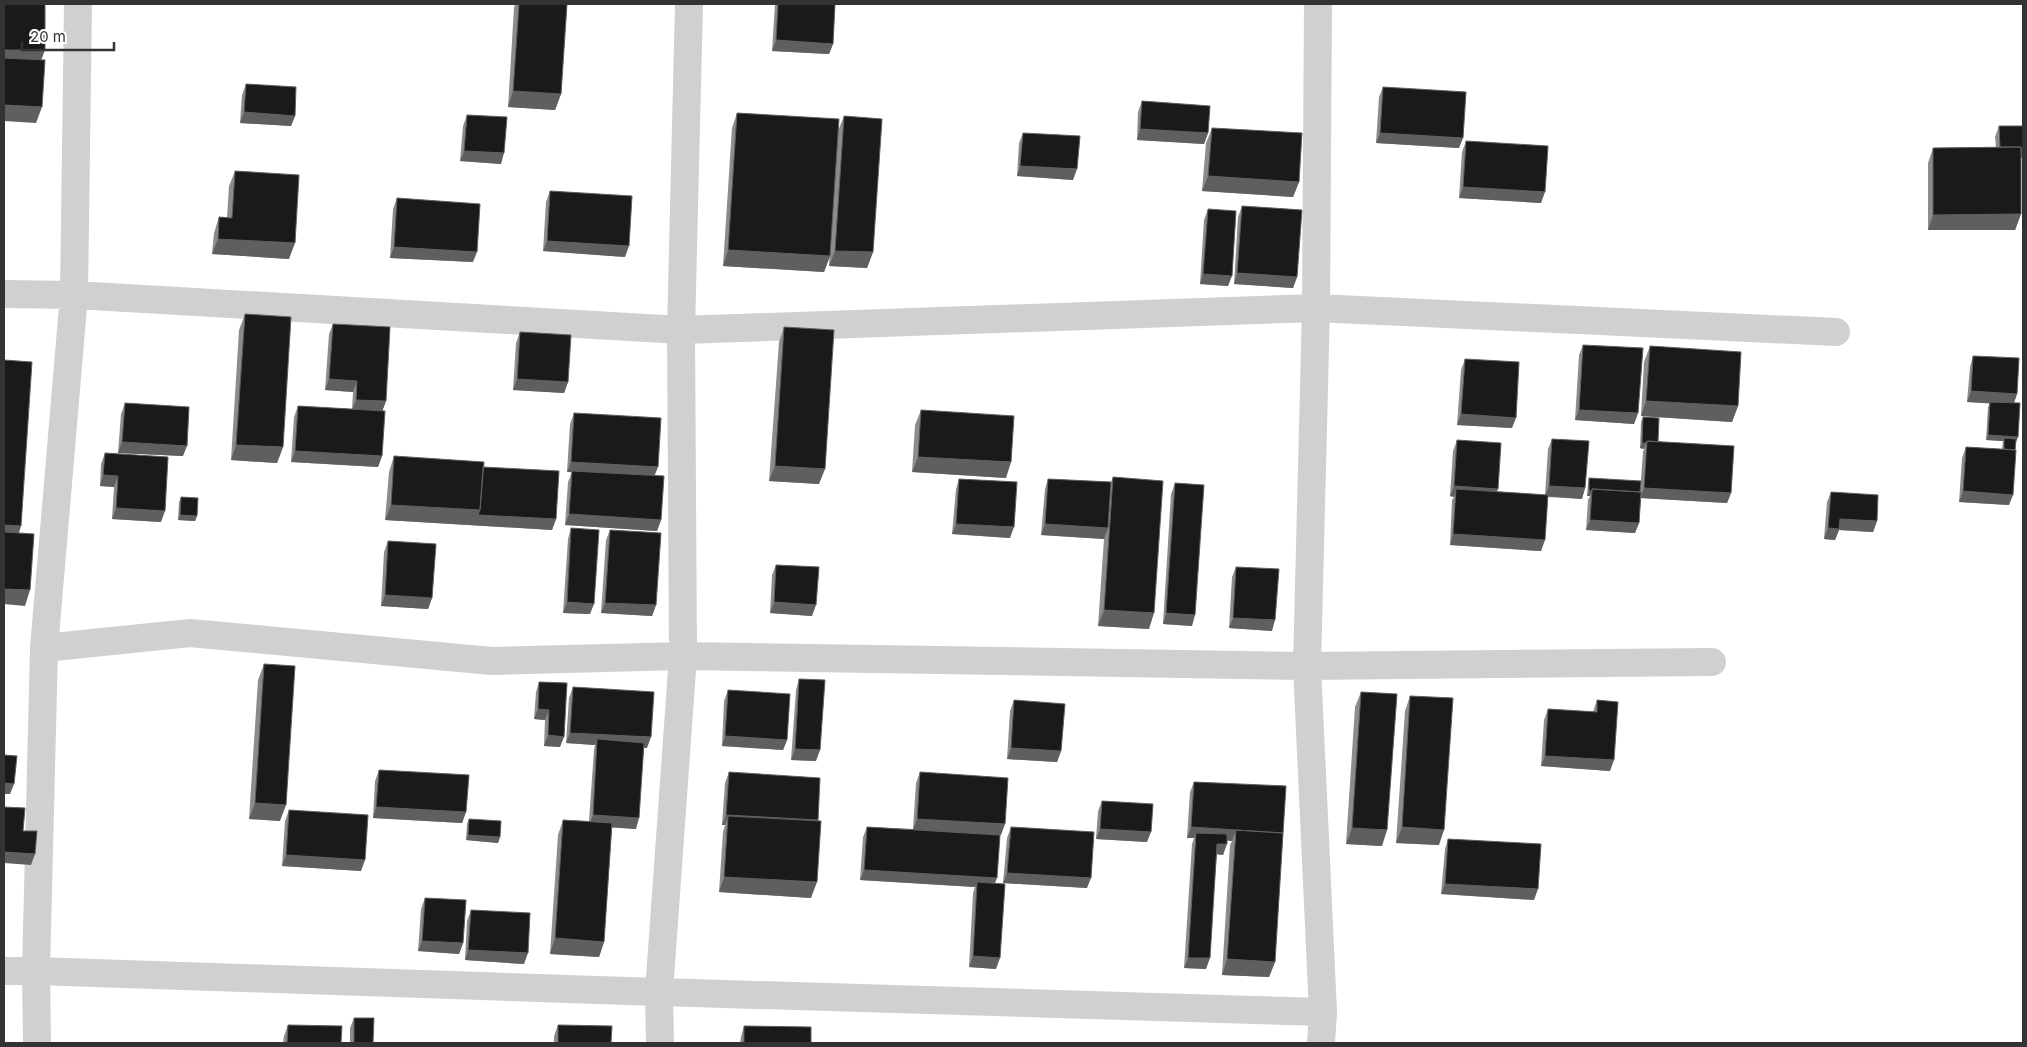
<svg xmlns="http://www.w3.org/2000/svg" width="2027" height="1047" font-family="Inter,sans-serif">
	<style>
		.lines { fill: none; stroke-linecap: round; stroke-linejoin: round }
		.minor { stroke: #d0d0d0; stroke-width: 28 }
		.wall { fill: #8c8c8c }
		.shaded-wall { fill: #5f5f5f }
		.building { fill: #1a1a1a; stroke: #5f5f5f }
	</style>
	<rect width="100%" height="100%" fill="#fff"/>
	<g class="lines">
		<!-- minor -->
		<path class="minor" d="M 1318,4 L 1316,308 L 1307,666 L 1323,1012 L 1321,1043
			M 4,294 L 74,295 L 681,330 L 1316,308 L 1836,332
			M 44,648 L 190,633 L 492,661 L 683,656 L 1307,666 L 1712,662
			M 4,971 L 36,971 L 659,992 L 1323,1012
			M 37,1043 L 36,971 L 44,648 L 74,295 L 78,4
			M 660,1043 L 659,992 L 683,656 L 681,330 L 689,4"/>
	</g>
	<!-- wall -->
	<path class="wall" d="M 515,4 L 567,4 L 561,94 L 555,110 L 508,107 L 514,8 Z
		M 775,4 L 835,4 L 833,44 L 829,54 L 772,51 Z
		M 246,84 L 295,116 L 291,126 L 240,123 L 242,95 Z
		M 1383,87 L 1459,148 L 1376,143 L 1379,97 Z
		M 1142,101 L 1208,133 L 1204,144 L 1137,140 L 1138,112 Z
		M 737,113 L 838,131 L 844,116 L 873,252 L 867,268 L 829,266 L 835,175 L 830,256 L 824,272 L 723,266 L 732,128 Z
		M 467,115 L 501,164 L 460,161 L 463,126 Z
		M 1999,126 L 2023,126 L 2023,158 L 2021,158 L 2021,214 L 2015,230 L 1928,230 L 1928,163 L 1933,148 L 1996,147 L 1995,137 Z
		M 1212,128 L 1299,182 L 1293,197 L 1202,191 L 1206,143 Z
		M 1023,133 L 1073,180 L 1017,176 L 1019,143 Z
		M 1466,141 L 1541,203 L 1459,198 L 1462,152 Z
		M 235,171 L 289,259 L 212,254 L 214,233 L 219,217 L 227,218 L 229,186 Z
		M 550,191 L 625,257 L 543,251 L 546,202 Z
		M 397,198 L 473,262 L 390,258 L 393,209 Z
		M 1242,206 L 1297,277 L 1293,288 L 1234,284 L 1238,217 Z
		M 1208,209 L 1228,286 L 1200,284 L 1204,220 Z
		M 245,314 L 283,447 L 277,463 L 231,460 L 239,330 Z
		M 333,324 L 386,401 L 382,411 L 382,456 L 378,467 L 291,462 L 294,417 L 298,406 L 352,409 L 353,392 L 325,390 L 329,334 Z
		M 784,327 L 819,484 L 769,481 L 779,342 Z
		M 520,332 L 568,382 L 564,393 L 513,390 L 516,343 Z
		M 1583,345 L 1638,413 L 1634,424 L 1575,420 L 1579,355 Z
		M 1650,346 L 1738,406 L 1732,422 L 1641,416 L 1644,362 Z
		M 1973,356 L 2017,394 L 2014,403 L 2016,442 L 2009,505 L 1959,502 L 1962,458 L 1966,447 L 2002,449 L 2003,441 L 1986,440 L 1988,407 L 1990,403 L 1967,402 L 1970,367 Z
		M 1465,359 L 1512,428 L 1457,425 L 1461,370 Z
		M 125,403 L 183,456 L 118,453 L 121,414 Z
		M 921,410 L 1006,478 L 912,472 L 915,425 Z
		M 574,413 L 655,476 L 661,520 L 657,531 L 565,525 L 568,482 L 572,472 L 567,472 L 570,424 Z
		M 1643,417 L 1658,442 L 1731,493 L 1727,503 L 1641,498 L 1639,523 L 1635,533 L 1586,530 L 1588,500 L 1590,496 L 1587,496 L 1588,483 L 1589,478 L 1640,492 L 1643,452 L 1644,449 L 1640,448 L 1641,422 Z
		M 1552,439 L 1585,488 L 1582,499 L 1547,497 L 1541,551 L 1450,545 L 1452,500 L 1454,497 L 1450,496 L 1453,451 L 1457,440 L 1497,492 L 1545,495 L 1548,449 Z
		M 105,453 L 161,522 L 112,519 L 114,487 L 100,486 L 101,464 Z
		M 394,456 L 483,467 L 556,519 L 552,530 L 385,520 L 389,472 Z
		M 1113,477 L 1149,629 L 1098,626 L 1104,539 L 1041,535 L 1045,489 L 1048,479 L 1111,482 Z
		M 959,479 L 1010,538 L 952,534 L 956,489 Z
		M 1175,483 L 1192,626 L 1163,624 L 1171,494 Z
		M 1831,492 L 1877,521 L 1873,532 L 1839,530 L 1835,540 L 1824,539 L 1827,502 Z
		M 181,497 L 197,516 L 195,521 L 178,520 L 179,502 Z
		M 571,528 L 590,614 L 563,613 L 568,539 Z
		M 610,530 L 656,605 L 652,616 L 601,613 L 606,540 Z
		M 388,541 L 432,598 L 428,609 L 381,606 L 384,552 Z
		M 776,565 L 812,616 L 770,613 L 772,575 Z
		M 1236,567 L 1272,631 L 1229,628 L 1232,577 Z
		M 264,664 L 280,821 L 249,819 L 258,680 Z
		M 799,679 L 816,761 L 791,760 L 796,690 Z
		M 539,682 L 567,683 L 560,747 L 544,746 L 545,720 L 534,719 L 536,692 Z
		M 573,687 L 647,748 L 644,748 L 636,829 L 612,827 L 604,942 L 599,957 L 550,954 L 558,835 L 563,820 L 589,821 L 594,750 L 595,745 L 566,743 L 569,698 Z
		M 728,690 L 787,740 L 783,750 L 722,746 L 724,701 Z
		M 1361,692 L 1382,846 L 1346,844 L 1355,707 Z
		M 1410,696 L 1439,845 L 1396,843 L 1405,711 Z
		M 1014,700 L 1061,751 L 1057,762 L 1007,759 L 1010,711 Z
		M 1597,700 L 1610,771 L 1541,766 L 1544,720 L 1548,709 L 1593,712 Z
		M 379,770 L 466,812 L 462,823 L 373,818 L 375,781 Z
		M 729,772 L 818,820 L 811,898 L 719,892 L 723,832 L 725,825 L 722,825 L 725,783 Z
		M 920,772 L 1001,835 L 1000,835 L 995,883 L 996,969 L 969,967 L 973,893 L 975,887 L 860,880 L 863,837 L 867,827 L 913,829 L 916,783 Z
		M 1194,782 L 1286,786 L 1275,962 L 1269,977 L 1222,975 L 1230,845 L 1232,841 L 1227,840 L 1223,855 L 1217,854 L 1206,969 L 1184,968 L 1192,844 L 1194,838 L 1187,838 L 1190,792 Z
		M 1102,801 L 1147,842 L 1096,839 L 1098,811 Z
		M 289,810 L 361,871 L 282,866 L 285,821 Z
		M 469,819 L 500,837 L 498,843 L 466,840 L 467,824 Z
		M 1011,827 L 1087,888 L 1003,883 L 1007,838 Z
		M 1448,839 L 1534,900 L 1441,894 L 1445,849 Z
		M 425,898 L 463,943 L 459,954 L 418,951 L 421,909 Z
		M 471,910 L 524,964 L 465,960 L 467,921 Z
		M 354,1018 L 373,1043 L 350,1043 L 350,1028 Z
		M 288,1025 L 341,1043 L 283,1043 L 284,1036 Z
		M 558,1025 L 611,1043 L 554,1043 L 554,1036 Z
		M 744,1026 L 811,1043 L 740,1043 L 741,1037 Z"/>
	<!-- shaded-wall -->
	<path class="shaded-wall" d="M 776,40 L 833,44 L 829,54 L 772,51 Z
		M 4,50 L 45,50 L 39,66 L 4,66 Z
		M 513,91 L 561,94 L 555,110 L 508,107 Z
		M 4,105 L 42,107 L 36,123 L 4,121 Z
		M 244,112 L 295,116 L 291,126 L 240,123 Z
		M 1140,129 L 1208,133 L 1204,144 L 1137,140 Z
		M 1380,133 L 1463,138 L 1459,148 L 1376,143 Z
		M 2023,148 L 2023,158 L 1996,159 L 2000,149 Z
		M 464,151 L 504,153 L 501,164 L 460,161 Z
		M 1020,166 L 1077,169 L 1073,180 L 1017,176 Z
		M 1208,176 L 1299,182 L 1293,197 L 1202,191 Z
		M 1463,187 L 1545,192 L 1541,203 L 1459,198 Z
		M 2021,214 L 2015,230 L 1928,230 L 1933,215 Z
		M 218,239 L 295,243 L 289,259 L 212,254 Z
		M 547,241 L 629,246 L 625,257 L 543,251 Z
		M 394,247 L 477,252 L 473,262 L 390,258 Z
		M 728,250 L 830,256 L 824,272 L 723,266 Z
		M 835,251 L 873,252 L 867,268 L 829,266 Z
		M 1237,273 L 1297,277 L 1293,288 L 1234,284 Z
		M 1203,274 L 1232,276 L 1228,286 L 1200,284 Z
		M 329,379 L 357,381 L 353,392 L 325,390 Z
		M 517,379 L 568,382 L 564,393 L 513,390 Z
		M 1971,391 L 2017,394 L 2013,405 L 1967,402 Z
		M 356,400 L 386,401 L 382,412 L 352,410 Z
		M 1646,401 L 1738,406 L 1732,422 L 1641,416 Z
		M 1579,410 L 1638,413 L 1634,424 L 1575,420 Z
		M 1461,414 L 1516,418 L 1512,428 L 1457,425 Z
		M 1988,435 L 2018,437 L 2016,442 L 2004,441 L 2004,438 L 2003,441 L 1986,440 Z
		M 122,442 L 187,446 L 183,456 L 118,453 Z
		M 1642,443 L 1646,443 L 1644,449 L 1640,448 Z
		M 236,445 L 283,447 L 277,463 L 231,460 Z
		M 295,451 L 382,456 L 378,467 L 291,462 Z
		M 918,457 L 1011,462 L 1006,478 L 912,472 Z
		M 571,462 L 658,467 L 654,477 L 567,472 Z
		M 775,466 L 825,469 L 819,484 L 769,481 Z
		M 103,475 L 118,476 L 114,487 L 100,486 Z
		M 1454,486 L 1498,489 L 1494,499 L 1456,489 L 1454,497 L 1450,496 Z
		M 1549,486 L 1585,488 L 1582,499 L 1545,496 Z
		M 1644,488 L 1731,493 L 1727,503 L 1640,498 Z
		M 1589,491 L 1592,491 L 1590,496 L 1587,496 Z
		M 1963,491 L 2013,495 L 2009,505 L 1959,502 Z
		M 391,505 L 480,510 L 556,519 L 552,530 L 385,520 Z
		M 116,508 L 165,511 L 161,522 L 112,519 Z
		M 569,514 L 661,520 L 657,531 L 565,525 Z
		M 180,515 L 197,516 L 195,521 L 178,520 Z
		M 1840,519 L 1877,521 L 1873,532 L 1839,530 L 1835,540 L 1824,539 L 1828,528 Z
		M 1590,520 L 1639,523 L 1635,533 L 1586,530 Z
		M 956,524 L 1014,527 L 1010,538 L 952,534 Z
		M 1045,524 L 1108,528 L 1104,539 L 1041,535 Z
		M 4,525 L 21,526 L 16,542 L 4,541 Z
		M 1453,534 L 1545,540 L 1541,551 L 1450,545 Z
		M 4,589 L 30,590 L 25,606 L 4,604 Z
		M 385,595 L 432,598 L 428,609 L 381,606 Z
		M 567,602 L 594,604 L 590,614 L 563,613 Z
		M 774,602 L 816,605 L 812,616 L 770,613 Z
		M 605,603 L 656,605 L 652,616 L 601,613 Z
		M 1104,610 L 1154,613 L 1149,629 L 1098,626 Z
		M 1166,613 L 1195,615 L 1192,626 L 1163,624 Z
		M 1233,618 L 1275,620 L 1272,631 L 1229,628 Z
		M 538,709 L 549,710 L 545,720 L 534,719 Z
		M 570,733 L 651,737 L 647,748 L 597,745 L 597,739 L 595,745 L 566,743 Z
		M 548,735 L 564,737 L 560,747 L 544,746 Z
		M 725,736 L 787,740 L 783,750 L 722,746 Z
		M 1011,748 L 1061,751 L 1057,762 L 1007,759 Z
		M 795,749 L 820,750 L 816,761 L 791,760 Z
		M 1545,756 L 1614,760 L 1610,771 L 1541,766 Z
		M 4,783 L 14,784 L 10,794 L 4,794 Z
		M 255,803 L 286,805 L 280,821 L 249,819 Z
		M 376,807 L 466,812 L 462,823 L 373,818 Z
		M 593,815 L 639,818 L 636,829 L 589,826 Z
		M 726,815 L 818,820 L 814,831 L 728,816 L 725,825 L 722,825 Z
		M 917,819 L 1005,824 L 1001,835 L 913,830 Z
		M 1191,827 L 1236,830 L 1232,841 L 1196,838 L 1196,833 L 1194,838 L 1187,838 Z
		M 1402,827 L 1444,830 L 1439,845 L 1396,843 Z
		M 1352,828 L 1387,830 L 1382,846 L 1346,844 Z
		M 1100,829 L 1151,832 L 1147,842 L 1096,839 Z
		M 468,835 L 500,837 L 498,843 L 466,840 Z
		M 1217,844 L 1227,844 L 1223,855 L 1214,854 Z
		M 4,852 L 35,854 L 31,865 L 4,863 Z
		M 286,855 L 365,860 L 361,871 L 282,866 Z
		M 864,870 L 997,878 L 993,888 L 977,882 L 975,887 L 860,880 Z
		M 1007,873 L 1091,878 L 1087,888 L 1003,883 Z
		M 724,877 L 817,882 L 811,898 L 719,892 Z
		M 1445,884 L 1538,889 L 1534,900 L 1441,894 Z
		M 555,938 L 604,942 L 599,957 L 550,954 Z
		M 422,941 L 463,943 L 459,954 L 418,951 Z
		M 468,950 L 528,953 L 524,964 L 465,960 Z
		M 973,956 L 1000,958 L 996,969 L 969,967 Z
		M 1188,958 L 1210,958 L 1206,969 L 1184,968 Z
		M 1227,959 L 1275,962 L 1269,977 L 1222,975 Z"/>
	<!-- building -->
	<path class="building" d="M 4,4 L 45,4 L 45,50 L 4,50 Z
		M 519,4 L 567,4 L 561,94 L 513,91 Z
		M 778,4 L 835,4 L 833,44 L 776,40 Z
		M 4,58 L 45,60 L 42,107 L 4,105 Z
		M 246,84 L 296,87 L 295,116 L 244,112 Z
		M 1383,87 L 1466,92 L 1463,138 L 1380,133 Z
		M 1142,101 L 1210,106 L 1208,133 L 1140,129 Z
		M 737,113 L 839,119 L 830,256 L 728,250 Z
		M 467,115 L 507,117 L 504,153 L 464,151 Z
		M 844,116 L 882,119 L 873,252 L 835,251 Z
		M 1999,126 L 2023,126 L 2023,148 L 2021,148 L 2021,147 L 2000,147 Z
		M 1212,128 L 1302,133 L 1299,182 L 1208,176 Z
		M 1023,133 L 1080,136 L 1077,169 L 1020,166 Z
		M 1466,141 L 1548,146 L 1545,192 L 1463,187 Z
		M 2021,147 L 2021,214 L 1933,215 L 1933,148 Z
		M 235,171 L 299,175 L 295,243 L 218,239 L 219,217 L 232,218 Z
		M 550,191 L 632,196 L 629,246 L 547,241 Z
		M 397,198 L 480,204 L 477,252 L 394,247 Z
		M 1242,206 L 1302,210 L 1297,277 L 1237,273 Z
		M 1208,209 L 1236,211 L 1232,276 L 1203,274 Z
		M 245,314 L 291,317 L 283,447 L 236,445 Z
		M 333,324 L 390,327 L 386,401 L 356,400 L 357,381 L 329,379 Z
		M 784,327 L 834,330 L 825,469 L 775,466 Z
		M 520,332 L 571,335 L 568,382 L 517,379 Z
		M 1583,345 L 1643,348 L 1638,413 L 1579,410 Z
		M 1650,346 L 1741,352 L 1738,406 L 1646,401 Z
		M 1973,356 L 2019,358 L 2017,394 L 1971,391 Z
		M 1465,359 L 1519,362 L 1516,418 L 1461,414 Z
		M 4,360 L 32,362 L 21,526 L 4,525 Z
		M 1990,402 L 2020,403 L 2018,437 L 1988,435 Z
		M 125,403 L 189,407 L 187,446 L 122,442 Z
		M 298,406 L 385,411 L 382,456 L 295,451 Z
		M 921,410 L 1014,416 L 1011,462 L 918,457 Z
		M 574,413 L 661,418 L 658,467 L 571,462 Z
		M 1643,417 L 1659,418 L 1658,442 L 1647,441 L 1646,443 L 1642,443 Z
		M 2004,438 L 2016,439 L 2015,450 L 2004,449 Z
		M 1552,439 L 1589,441 L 1585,488 L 1549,486 Z
		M 1457,440 L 1501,443 L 1498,489 L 1454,486 Z
		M 1647,441 L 1734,446 L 1731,493 L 1644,488 Z
		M 1966,447 L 2016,450 L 2013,495 L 1963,491 Z
		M 105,453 L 168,457 L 165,511 L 116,508 L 118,476 L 103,475 Z
		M 394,456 L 484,462 L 480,510 L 391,505 Z
		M 483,467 L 559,471 L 556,519 L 478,515 L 480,510 Z
		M 572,471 L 664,476 L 661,520 L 569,514 Z
		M 1113,477 L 1163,481 L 1154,613 L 1104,610 Z
		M 1589,478 L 1641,481 L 1640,492 L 1592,489 L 1592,491 L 1589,491 Z
		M 959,479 L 1017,482 L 1014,527 L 956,524 Z
		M 1048,479 L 1111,482 L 1108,528 L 1045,524 Z
		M 1175,483 L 1204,485 L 1195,615 L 1166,613 Z
		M 1456,489 L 1548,495 L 1545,540 L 1453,534 Z
		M 1592,489 L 1641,492 L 1639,523 L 1590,520 Z
		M 1831,492 L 1878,495 L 1877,521 L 1840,519 L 1839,529 L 1828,528 Z
		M 181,497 L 198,498 L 197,516 L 180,515 Z
		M 571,528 L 599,530 L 594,604 L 567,602 Z
		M 610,530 L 661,533 L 656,605 L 605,603 Z
		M 4,532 L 34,534 L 30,590 L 4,589 Z
		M 388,541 L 436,544 L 432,598 L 385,595 Z
		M 776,565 L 819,567 L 816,605 L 774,602 Z
		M 1236,567 L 1279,569 L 1275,620 L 1233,618 Z
		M 264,664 L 295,666 L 286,805 L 255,803 Z
		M 799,679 L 825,680 L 820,750 L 795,749 Z
		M 539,682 L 567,683 L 564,737 L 548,735 L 549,710 L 538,709 Z
		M 573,687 L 654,692 L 651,737 L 570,733 Z
		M 728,690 L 790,694 L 787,740 L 725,736 Z
		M 1361,692 L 1397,694 L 1387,830 L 1352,828 Z
		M 1410,696 L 1453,698 L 1444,830 L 1402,827 Z
		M 1014,700 L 1065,704 L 1061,751 L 1011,748 Z
		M 1597,700 L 1618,702 L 1614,760 L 1545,756 L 1548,709 L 1597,712 Z
		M 597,739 L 644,743 L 639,818 L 593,815 Z
		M 4,755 L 17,756 L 14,784 L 4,783 Z
		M 379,770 L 469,775 L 466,812 L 376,807 Z
		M 729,772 L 820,778 L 818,820 L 726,815 Z
		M 920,772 L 1008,778 L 1005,824 L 917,819 Z
		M 1194,782 L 1286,786 L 1283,833 L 1191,827 Z
		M 1102,801 L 1153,804 L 1151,832 L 1100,829 Z
		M 4,807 L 25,808 L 23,831 L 37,831 L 35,854 L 4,852 Z
		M 289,810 L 368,815 L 365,860 L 286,855 Z
		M 728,816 L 821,821 L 817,882 L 724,877 Z
		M 469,819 L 501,821 L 500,837 L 468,835 Z
		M 563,820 L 612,823 L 604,942 L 555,938 Z
		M 867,827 L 1000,835 L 997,878 L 864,870 Z
		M 1011,827 L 1094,832 L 1091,878 L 1007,873 Z
		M 1236,830 L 1283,833 L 1275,962 L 1227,959 Z
		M 1196,833 L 1227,834 L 1227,844 L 1217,844 L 1210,958 L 1188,958 Z
		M 1448,839 L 1541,844 L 1538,889 L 1445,884 Z
		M 977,882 L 1005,884 L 1000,958 L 973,956 Z
		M 425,898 L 466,900 L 463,943 L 422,941 Z
		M 471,910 L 530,913 L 528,953 L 468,950 Z
		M 354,1018 L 374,1018 L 373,1043 L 354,1043 Z
		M 288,1025 L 342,1026 L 341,1043 L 287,1043 Z
		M 558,1025 L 612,1026 L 611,1043 L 558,1043 Z
		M 744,1026 L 811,1027 L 811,1043 L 744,1043 Z"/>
	<!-- border -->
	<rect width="2027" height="1047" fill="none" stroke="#333333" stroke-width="10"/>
	<!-- scale -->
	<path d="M22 42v8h92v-8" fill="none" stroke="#333333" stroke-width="2.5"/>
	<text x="30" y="42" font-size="15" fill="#333333" stroke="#ffffff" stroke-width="4" paint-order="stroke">20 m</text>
</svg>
